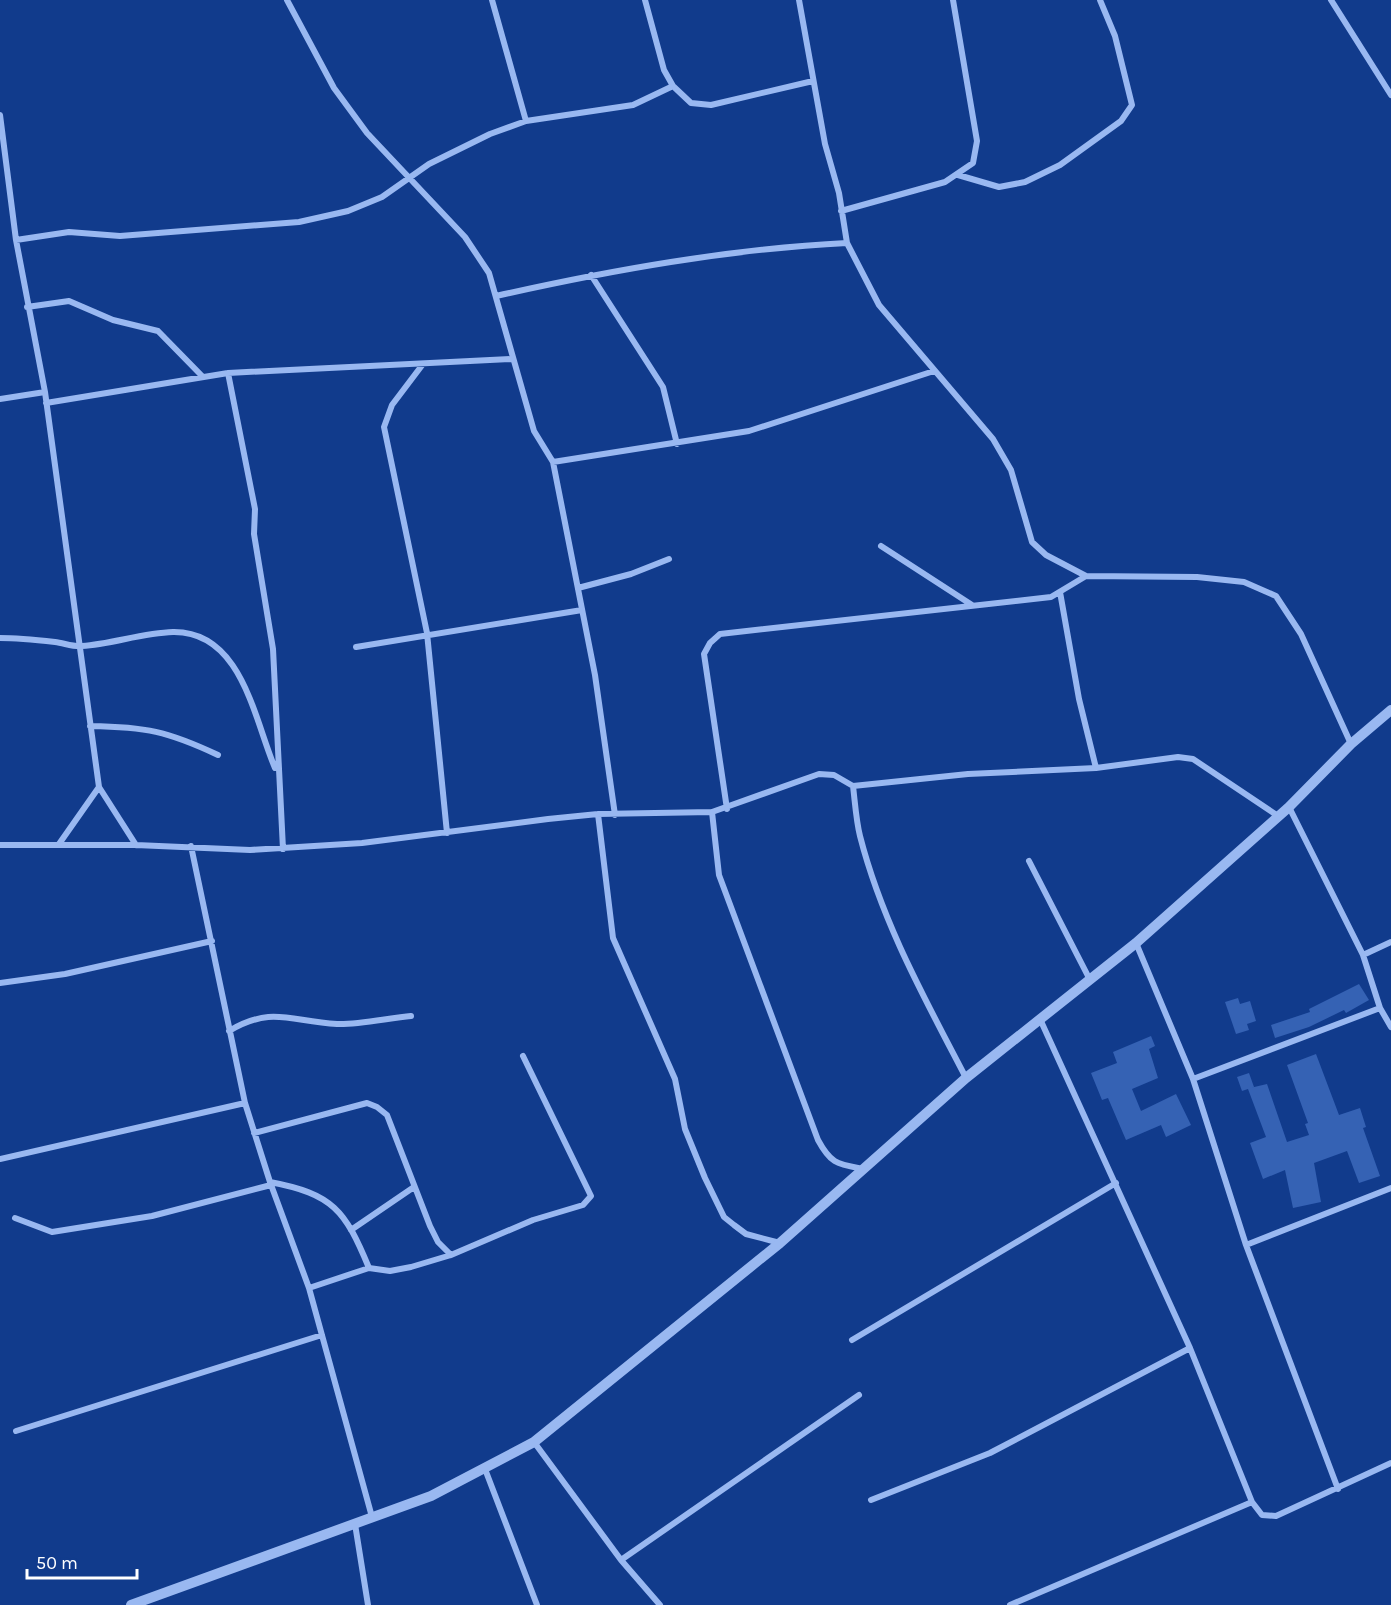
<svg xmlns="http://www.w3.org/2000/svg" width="1391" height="1605" font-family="Karla,sans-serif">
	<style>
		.building { fill: #3562b4 }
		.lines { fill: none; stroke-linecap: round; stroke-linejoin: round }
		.minor { stroke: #99b8f1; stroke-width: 6 }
		.tertiary { stroke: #99b8f1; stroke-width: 10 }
	</style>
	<rect width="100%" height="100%" fill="#113b8c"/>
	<!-- building -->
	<path class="building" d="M 1359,984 L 1369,1000 L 1346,1013 L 1344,1010 L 1309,1027 L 1275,1038 L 1271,1025 L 1310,1012 L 1309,1009 Z
		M 1238,998 L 1240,1004 L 1250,1001 L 1256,1021 L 1247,1024 L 1249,1030 L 1236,1034 L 1225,1002 Z
		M 1151,1036 L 1155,1046 L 1149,1049 L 1158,1078 L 1132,1089 L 1141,1111 L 1176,1094 L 1191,1125 L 1166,1137 L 1161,1125 L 1126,1140 L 1108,1098 L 1102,1100 L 1091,1073 L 1117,1063 L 1113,1052 Z
		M 1316,1054 L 1339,1115 L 1360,1108 L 1366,1127 L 1363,1128 L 1380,1176 L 1359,1183 L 1347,1151 L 1314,1163 L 1321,1202 L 1293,1208 L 1285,1170 L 1263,1179 L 1250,1143 L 1266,1137 L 1248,1089 L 1242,1091 L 1237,1077 L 1249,1073 L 1254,1087 L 1250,1088 L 1267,1084 L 1287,1142 L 1309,1135 L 1305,1124 L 1308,1123 L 1287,1065 Z"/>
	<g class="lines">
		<!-- minor -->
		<path class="minor" d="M 287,0 L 334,88 L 367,133 L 465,237 L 489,273 L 534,431 L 553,462 L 595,675 L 615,815
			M 492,0 L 526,121
			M 645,0 L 664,70 L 673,86 L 691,103 L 711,105 L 813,81
			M 799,0 L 825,144 L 839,193 L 847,243 L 879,305 L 993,439 L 1011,470 L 1032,542 L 1046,555 L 1086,576 L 1197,577 L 1244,582 L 1276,596 L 1301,634 L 1351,744
			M 1331,0 L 1391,95
			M 0,115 L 16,240 L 45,392 L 99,787 L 136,845
			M 958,175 L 999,187 L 1025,182 L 1060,165 L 1121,121 L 1132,105 L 1115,36 L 1100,0
			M 841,211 L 945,182 L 973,163 L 977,141 L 953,0
			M 16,240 L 69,232 L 120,236 L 299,222 L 348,211 L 382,197 L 429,164 L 490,134 L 526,121 L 633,105 L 673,86
			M 591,275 L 663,387 L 677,444
			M 496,296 C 612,270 729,249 847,243
			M 27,307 L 69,301 L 113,320 L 158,331 L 203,377
			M 423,364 L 392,405 L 384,427 L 427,633 L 447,833
			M 228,373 L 255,509 L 254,534 L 273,649 L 283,849
			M 0,399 L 45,392
			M 46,403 L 228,373 L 512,359
			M 553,462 L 749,431 L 934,371
			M 881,546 L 972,605
			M 578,588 L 631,574 L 669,559
			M 1060,592 L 1079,699 L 1096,768
			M 0,638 C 18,638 37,640 55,642 C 64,643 73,647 82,646 C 112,644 142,633 173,632 C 242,631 254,719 275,768
			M 356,647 L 582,610
			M 90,726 C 146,727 167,731 218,755
			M 853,786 C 855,802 856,820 860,836 C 882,922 925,999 966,1078
			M 1289,807 L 1363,955 L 1380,1008 L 1391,1027
			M 727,809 L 704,654 L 710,643 L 720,634 L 1051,597 L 1086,576
			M 712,812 L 719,875 L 818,1140 C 831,1164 837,1164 863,1169
			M 598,814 L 613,938 L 675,1079 L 685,1129 L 705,1178 L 724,1217 L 734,1225 L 746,1234 L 780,1243
			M 59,844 L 99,787
			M 0,845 L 136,845 L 250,850 L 362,843 L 548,819 L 598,814 L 712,812 L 819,774 L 834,775 L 853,786 L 968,774 L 1096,768 L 1178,757 L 1193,759 L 1278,816
			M 191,846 L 245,1103 L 270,1182 L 309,1288 L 372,1517
			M 1029,861 L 1089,978
			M 1136,943 L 1193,1079 L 1246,1245 L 1338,1489
			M 1363,955 L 1391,942
			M 0,983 L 65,974 L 212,941
			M 1040,1019 L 1190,1348 L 1252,1502 L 1262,1515 L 1276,1516 L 1391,1463
			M 229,1031 C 273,1005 291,1022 337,1024 C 357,1025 389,1018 411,1016
			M 1193,1079 L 1380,1008
			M 254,1133 L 367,1103 L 377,1107 L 387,1115 L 430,1226 L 438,1242 L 451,1255
			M 0,1159 L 245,1103
			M 270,1182 C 333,1194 345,1210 369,1268
			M 15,1218 L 52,1232 L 152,1216 L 271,1185
			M 351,1230 L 414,1187
			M 1246,1245 L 1391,1188
			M 309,1288 L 369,1268 L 390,1271 L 411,1267 L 451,1255 L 533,1220 L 583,1205 L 591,1196 L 523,1056
			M 852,1340 L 1116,1183
			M 16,1431 L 322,1335
			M 534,1442 L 621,1560 L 660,1605
			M 485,1469 L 537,1605
			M 871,1500 L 990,1453 L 1190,1348
			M 355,1524 L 368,1605
			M 621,1560 L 859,1395
			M 1010,1605 L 1252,1502"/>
		<!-- tertiary -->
		<path class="tertiary" d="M 131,1605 L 431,1496 L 534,1442 L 780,1243 L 966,1078 L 1136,943 L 1289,807 L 1351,744 L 1391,710"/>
	</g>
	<!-- scale -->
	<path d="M27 1569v9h110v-9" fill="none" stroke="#ffffff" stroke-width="3"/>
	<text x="36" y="1569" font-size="18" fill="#ffffff" stroke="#113b8c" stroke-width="4.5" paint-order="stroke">50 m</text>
</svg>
